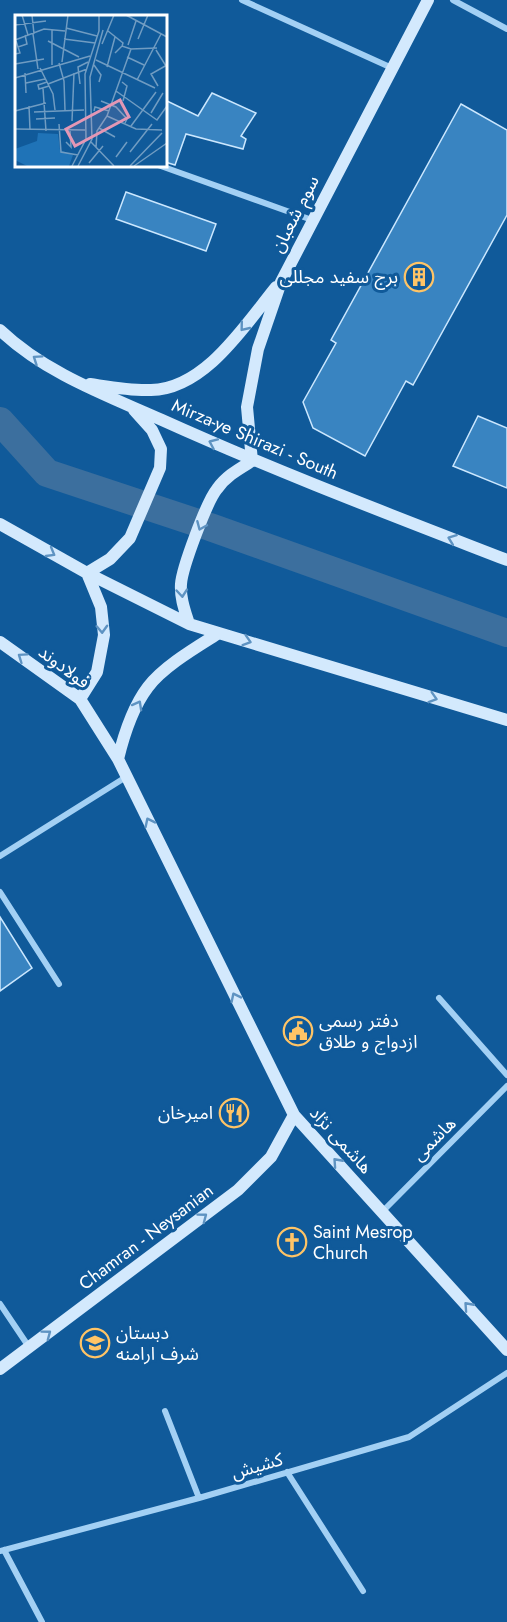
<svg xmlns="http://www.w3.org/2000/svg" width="507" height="1622" font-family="Jost,'Noto Sans Arabic',sans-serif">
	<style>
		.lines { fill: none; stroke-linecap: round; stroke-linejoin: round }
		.canal { stroke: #3c6f9e; stroke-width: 28 }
		.building { fill: #3984c1; stroke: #cbe7fe; stroke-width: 1.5 }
		.street { stroke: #a3d0f4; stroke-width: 6 }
		.secondary { stroke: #d3e9fd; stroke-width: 12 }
		.oneway { stroke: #5e93c2 }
		.labels { text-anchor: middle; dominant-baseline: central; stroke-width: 6; stroke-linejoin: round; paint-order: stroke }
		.street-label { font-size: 18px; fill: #fff; stroke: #105a9a }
		.poi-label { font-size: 18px; fill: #fff; stroke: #105a9a; text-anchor: start }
		.inset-road { fill: none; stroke: #709cc2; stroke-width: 1.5 }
		.view { fill: #e497b5; fill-opacity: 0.15; stroke: #e497b5; stroke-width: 3 }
		.inset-edge { fill: none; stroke: #fff; stroke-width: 3 }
	</style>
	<rect width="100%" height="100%" fill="#105a9a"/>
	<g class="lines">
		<!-- canal -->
		<path class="canal" d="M 0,421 L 47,473 L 210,527 L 507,633"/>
	</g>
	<!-- building -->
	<path class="building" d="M 212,93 L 256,113 L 241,136 L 246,139 L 243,149 L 186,134 L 175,165 L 165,162 L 165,100 L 198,116 Z
		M 461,104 L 507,130 L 507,215 L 413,385 L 406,381 L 365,456 L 313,428 L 303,402 L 336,343 L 331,340 Z
		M 126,192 L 216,224 L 206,251 L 116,219 Z
		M 478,416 L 507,428 L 507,488 L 453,466 Z
		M 0,917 L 32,968 L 0,991 Z"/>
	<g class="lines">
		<!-- street -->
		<path class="street" d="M 242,0 L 392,68
			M 453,0 L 507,29
			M 158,165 L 312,220
			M 0,856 L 126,777
			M 0,892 L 59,984
			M 439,998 L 507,1075
			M 382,1212 L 507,1086
			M 0,1304 L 29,1347
			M 165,1411 L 199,1498
			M 287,1472 L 363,1591
			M 4,1550 L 42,1622
			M 0,1551 L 199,1498 L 409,1437 L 507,1373"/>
		<!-- secondary -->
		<path class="secondary" d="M 0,330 C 45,373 106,395 162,420 C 275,471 391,515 507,560
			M 90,384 C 110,387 131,391 151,390 C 205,389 245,325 276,287
			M 0,524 L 87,573 L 189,624 L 507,720
			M 189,624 C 185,611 180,598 181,584 C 182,568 207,501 217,489 C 226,476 239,469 252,461 L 247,407 L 258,349 L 281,282 L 428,0
			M 0,642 L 80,699 L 118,759 L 294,1115 L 507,1350
			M 80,699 L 97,672 L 104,635 L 101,607 L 87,573 L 110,559 L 130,538 L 160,468 L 161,449 L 152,430 L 134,410
			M 118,759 C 124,734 132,708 148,687 C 164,666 197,647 219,633
			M 0,1369 L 238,1190 L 271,1157 L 294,1115"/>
	</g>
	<!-- one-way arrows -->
	<defs><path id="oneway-chevron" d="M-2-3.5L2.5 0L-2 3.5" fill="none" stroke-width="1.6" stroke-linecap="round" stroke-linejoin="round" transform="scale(1.5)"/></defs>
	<g class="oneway">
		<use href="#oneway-chevron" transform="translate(244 327) rotate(129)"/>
		<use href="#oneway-chevron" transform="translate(37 359) rotate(-146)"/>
		<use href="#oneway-chevron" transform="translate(213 443) rotate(-156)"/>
		<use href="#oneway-chevron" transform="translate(201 526) rotate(113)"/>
		<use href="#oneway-chevron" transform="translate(452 539) rotate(-159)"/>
		<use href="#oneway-chevron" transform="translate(51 553) rotate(30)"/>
		<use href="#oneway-chevron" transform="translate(182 593) rotate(85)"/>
		<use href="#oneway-chevron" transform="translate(102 629) rotate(88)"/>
		<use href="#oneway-chevron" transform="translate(247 641) rotate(17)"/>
		<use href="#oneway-chevron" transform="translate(22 657) rotate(-145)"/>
		<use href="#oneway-chevron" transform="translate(433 698) rotate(17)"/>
		<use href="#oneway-chevron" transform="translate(138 705) rotate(-61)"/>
		<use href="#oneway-chevron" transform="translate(149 822) rotate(-116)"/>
		<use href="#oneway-chevron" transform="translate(235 997) rotate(-116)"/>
		<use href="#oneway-chevron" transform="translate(337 1162) rotate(-132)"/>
		<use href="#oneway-chevron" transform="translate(203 1217) rotate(-37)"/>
		<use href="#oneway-chevron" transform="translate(468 1306) rotate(-132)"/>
		<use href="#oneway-chevron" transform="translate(47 1334) rotate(-37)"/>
	</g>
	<!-- icons -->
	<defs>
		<g id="building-ring" transform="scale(1.5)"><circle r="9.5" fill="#105a9a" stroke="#ffc466" stroke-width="1.5"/><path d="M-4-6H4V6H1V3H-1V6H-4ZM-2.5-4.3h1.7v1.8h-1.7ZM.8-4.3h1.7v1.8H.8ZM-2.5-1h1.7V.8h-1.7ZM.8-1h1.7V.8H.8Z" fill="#ffc466"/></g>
		<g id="civic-ring" transform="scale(1.5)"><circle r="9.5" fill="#105a9a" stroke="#ffc466" stroke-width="1.5"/><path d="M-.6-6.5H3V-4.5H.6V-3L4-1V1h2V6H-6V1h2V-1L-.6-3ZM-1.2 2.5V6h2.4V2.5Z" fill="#ffc466"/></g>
		<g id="restaurant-ring" transform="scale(1.5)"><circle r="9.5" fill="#105a9a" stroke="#ffc466" stroke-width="1.5"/><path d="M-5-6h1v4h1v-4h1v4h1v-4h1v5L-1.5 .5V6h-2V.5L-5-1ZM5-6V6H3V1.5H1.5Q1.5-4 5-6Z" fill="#ffc466"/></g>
		<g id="church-ring" transform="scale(1.5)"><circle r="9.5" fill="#105a9a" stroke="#ffc466" stroke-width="1.5"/><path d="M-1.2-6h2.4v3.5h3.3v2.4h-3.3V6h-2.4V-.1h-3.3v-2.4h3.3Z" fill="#ffc466"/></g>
		<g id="school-ring" transform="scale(1.5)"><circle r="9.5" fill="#105a9a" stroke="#ffc466" stroke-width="1.5"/><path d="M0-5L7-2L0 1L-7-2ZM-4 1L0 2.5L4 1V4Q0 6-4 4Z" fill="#ffc466"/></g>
	</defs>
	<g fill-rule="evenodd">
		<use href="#building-ring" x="419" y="277"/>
		<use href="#civic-ring" x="298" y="1031"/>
		<use href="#restaurant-ring" x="234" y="1113"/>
		<use href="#church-ring" x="292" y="1242"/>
		<use href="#school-ring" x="95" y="1343"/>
	</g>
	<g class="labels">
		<!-- street labels -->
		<g class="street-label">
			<text transform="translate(295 214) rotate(-63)">سوم شعبان</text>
			<text transform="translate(255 439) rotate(23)">Mirza-ye Shirazi - South</text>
			<text transform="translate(64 667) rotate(37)">فولادوند</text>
			<text transform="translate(434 1139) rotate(-45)">هاشمی</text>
			<text transform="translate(341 1140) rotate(48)">هاشمی نژاد</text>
			<text transform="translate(146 1237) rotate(-37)">Chamran - Neysanian</text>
			<text transform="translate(257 1466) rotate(-16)">کشیش</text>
		</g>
		<!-- poi labels -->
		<g class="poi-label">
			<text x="398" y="277" text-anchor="end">برج سفید مجللی</text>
			<text x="319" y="1021">دفتر رسمی<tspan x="319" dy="21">ازدواج و طلاق</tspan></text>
			<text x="213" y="1113" text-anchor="end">امیرخان</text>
			<text x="313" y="1232">Saint Mesrop<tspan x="313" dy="21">Church</tspan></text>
			<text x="116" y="1333">دبستان<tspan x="116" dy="21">شرف ارامنه</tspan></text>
		</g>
	</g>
	<!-- overview -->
	<g transform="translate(15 15)">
		<rect width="152" height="152" fill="#105a9a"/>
		<path d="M 23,118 L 43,119 L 45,135 L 58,140 L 54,151 L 12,151 L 0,145 L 0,134 L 22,126 Z" fill="#1f73b7"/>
		<path class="inset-road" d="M 7,0 L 13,20M 17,0 L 19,19M 111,0 L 152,22M 0,10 L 31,6M 51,13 L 82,21M 37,15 L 37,50M 93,16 L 108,28 L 107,31M 18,19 L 23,54M 49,24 L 80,28M 123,24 L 133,0M 0,25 L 29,14 L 50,16M 33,26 L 64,42M 87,29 L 99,0M 113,30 L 121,6M 3,32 L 12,29 L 10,20M 141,35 L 151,51M 100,38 L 107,31 L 116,34M 0,39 L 5,38 L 0,23M 112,42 L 129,50M 81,45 L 140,73M 47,47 L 53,0M 44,48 L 49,66 L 50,95M 0,49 L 29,44M 79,50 L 86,60 L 84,67M 92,52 L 100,22M 25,53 L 38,79 L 40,95M 10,58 L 11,78M 0,63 L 75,41M 122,65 L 146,19M 32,67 L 23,70 L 24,74 L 34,71M 107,67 L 112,71 L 108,86M 11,68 L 30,64M 33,69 L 72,54M 65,69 L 63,52 L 73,47M 143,71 L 136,59 L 152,50M 28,73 L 31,116M 101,76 L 142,105 L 152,91M 86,86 L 101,92 L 112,104 L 110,108M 14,91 L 15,115M 0,96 L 31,88M 79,96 L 80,92 L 94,96M 19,97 L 69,95M 136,98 L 148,78M 92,101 L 121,114 L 147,115M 21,104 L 40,103M 57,106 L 59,58M 44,109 L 46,137 L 63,140M 116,111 L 141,77M 84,113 L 100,122M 0,114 L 70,115M 51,127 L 56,132 L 55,116M 76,127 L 99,151M 81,133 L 82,116 L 92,101 L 116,34 L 142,33M 115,137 L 137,109M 101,142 L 112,127M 74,148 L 88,131M 57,151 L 71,124 L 70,59 L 84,16 L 84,0M 63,151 L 77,124 L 75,62 L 88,15M 115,151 L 147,118M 119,151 L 152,128"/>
		<path class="view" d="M 105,85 L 114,102 L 60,131 L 51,114 Z"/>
		<rect width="152" height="152" class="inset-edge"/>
	</g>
</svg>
